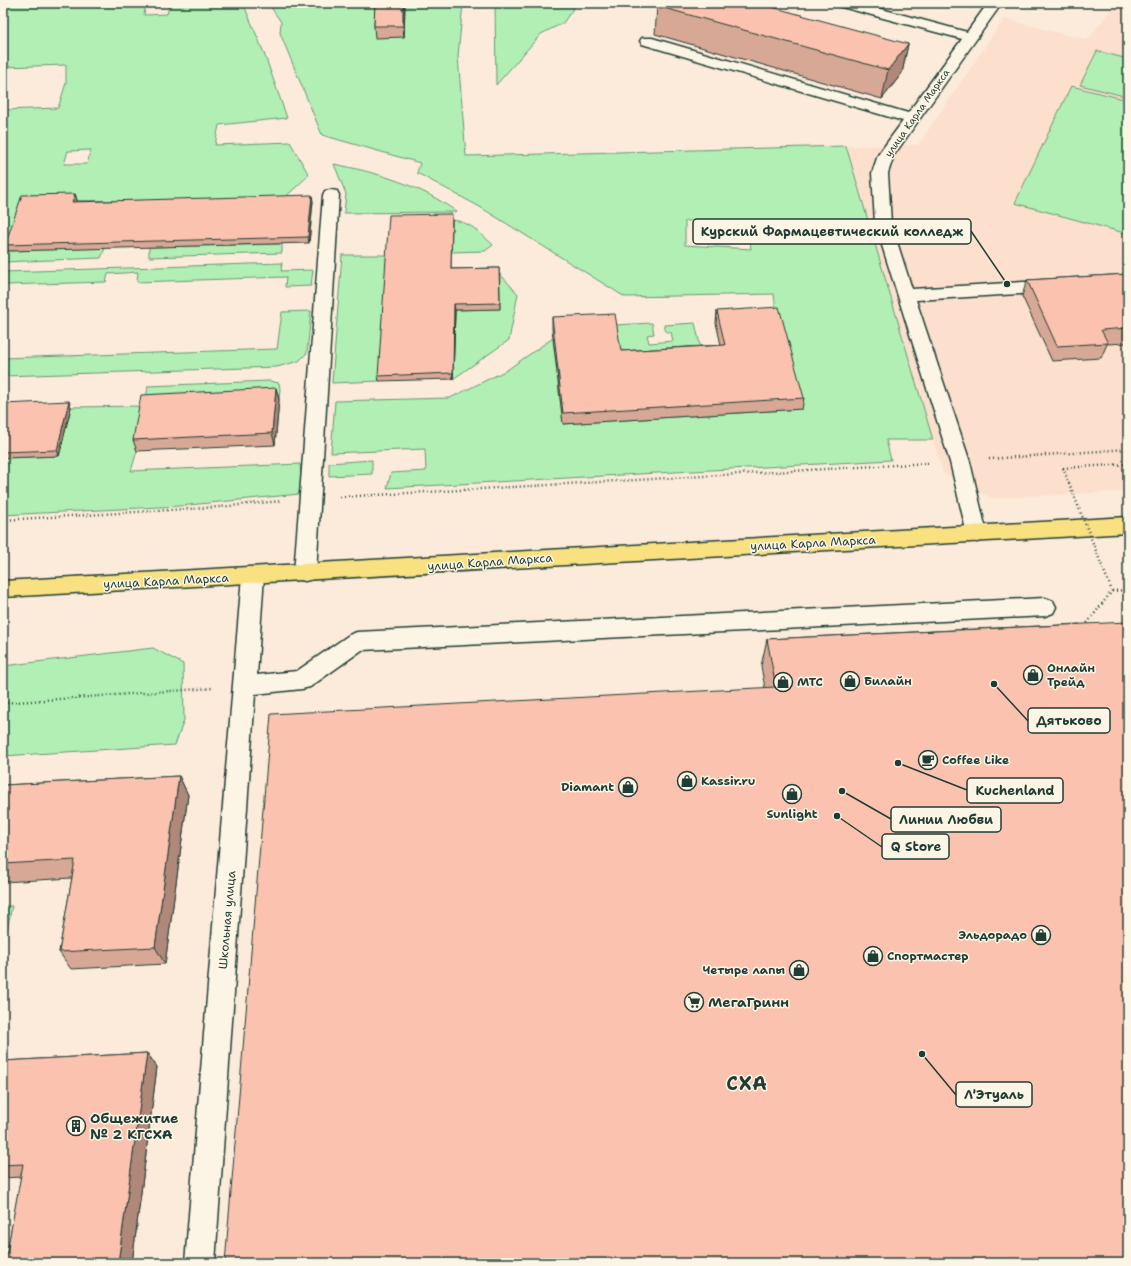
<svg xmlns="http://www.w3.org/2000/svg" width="1131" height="1266" font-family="'Shantell Sans',sans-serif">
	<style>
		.built { fill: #fcdfcd }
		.green { fill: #b2efb4; stroke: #689674; fill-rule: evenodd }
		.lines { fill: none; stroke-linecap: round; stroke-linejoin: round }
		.minor-casing { stroke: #1f3d34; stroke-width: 3 }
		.major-casing { stroke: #1f3d34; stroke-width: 3 }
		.path { stroke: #1f3d34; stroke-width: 2.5; stroke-dasharray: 1 3; stroke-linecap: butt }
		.minor { fill: #fcf5e5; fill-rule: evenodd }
		.major { fill: #f9e181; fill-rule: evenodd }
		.path-bridge { stroke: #1f3d34; stroke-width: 2.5; stroke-dasharray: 1 3; stroke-linecap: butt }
		.wall { fill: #d8a896; stroke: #1f3d34 }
		.shaded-wall { fill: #b0887a; stroke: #1f3d34 }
		.building { fill: #fbc3af; stroke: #1f3d34 }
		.labels { text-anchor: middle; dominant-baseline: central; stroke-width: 3; stroke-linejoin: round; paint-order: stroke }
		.far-street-label { font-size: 10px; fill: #1f3d34; stroke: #fcf5e5 }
		.street-label { font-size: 12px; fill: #1f3d34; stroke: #fcf5e5 }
		.poi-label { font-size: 12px; font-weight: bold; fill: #1f3d34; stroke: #fcf5e5; text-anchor: start }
		.near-poi-label { font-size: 14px; font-weight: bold; fill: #1f3d34; stroke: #fcf5e5; text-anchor: start }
		.near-district-label { font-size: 19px; font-weight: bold; letter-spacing: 1px; fill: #1f3d34; stroke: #fcf5e5 }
		.leader { fill: none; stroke: #1f3d34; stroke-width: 1.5 }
		.callout-dot { fill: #1f3d34; stroke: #fcf5e5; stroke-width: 1.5 }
		.callout { fill: #fcf5e5; stroke: #1f3d34; stroke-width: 1.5 }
		.callout-label { font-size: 13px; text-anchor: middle; font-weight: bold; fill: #1f3d34 }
	</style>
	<rect width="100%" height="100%" fill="#fcebda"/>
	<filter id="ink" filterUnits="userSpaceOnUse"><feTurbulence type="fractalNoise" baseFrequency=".025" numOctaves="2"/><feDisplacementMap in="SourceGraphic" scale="8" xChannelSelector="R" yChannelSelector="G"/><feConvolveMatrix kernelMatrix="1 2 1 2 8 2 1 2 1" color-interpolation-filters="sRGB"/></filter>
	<g filter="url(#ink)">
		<!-- built -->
		<path class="built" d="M 1117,3 L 1128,3 L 1128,491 L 991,498 L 943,473 L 846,146 L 918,145 L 1004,19 L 1087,40 Z"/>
		<!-- green -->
		<path class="green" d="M 3,3 L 146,3 L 144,15 L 167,14 L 170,3 L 243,3 L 264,53 L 287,118 L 219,125 L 215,145 L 290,142 L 309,175 L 280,202 L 8,251 L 105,248 L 101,258 L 3,262 L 3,110 L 58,108 L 66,83 L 66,65 L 3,67 ZM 91,150 L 87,164 L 64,164 L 68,151 Z
			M 268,3 L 463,3 L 458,56 L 466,156 L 846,146 L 933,440 L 886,440 L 891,460 L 387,488 L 391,473 L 426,471 L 425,449 L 331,453 L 335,401 L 450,398 L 507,370 L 553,338 L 563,424 L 802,409 L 777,319 L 774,294 L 625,297 L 480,207 L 417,173 L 420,163 L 322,135 L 280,33 L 281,22 ZM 685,221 L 748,221 L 751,249 L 685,245 Z
			M 495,3 L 577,3 L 563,23 L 541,34 L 496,85 Z
			M 1097,51 L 1128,59 L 1128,97 L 1080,85 Z
			M 1071,86 L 1128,100 L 1128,234 L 1015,203 Z
			M 334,164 C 379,173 420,185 457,212 L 344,213 L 346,194 Z
			M 452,220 C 471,222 480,233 493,245 L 485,251 L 451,252 Z
			M 282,244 L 282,253 L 149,257 L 149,247 Z
			M 342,255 L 388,255 L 379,381 L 332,383 Z
			M 282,263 L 281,271 L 313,270 L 311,286 L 285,287 L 286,277 L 137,282 L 138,272 L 108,274 L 106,282 L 3,285 L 3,272 Z
			M 500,274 L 518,294 L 509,340 L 453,379 L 455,310 L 500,309 Z
			M 311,311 L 307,353 L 299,361 L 277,367 L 3,376 L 3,358 L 277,349 L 282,312 Z
			M 652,323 L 654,334 L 647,335 L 649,343 L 673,341 L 671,332 L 666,332 L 664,325 L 695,323 L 703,358 L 620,363 L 615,325 Z
			M 269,381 L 279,383 L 280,389 L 279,400 L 145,406 L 137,451 L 131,471 L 300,464 L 301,478 L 299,494 L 179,506 L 3,515 L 3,458 L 59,456 L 71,407 L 145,406 L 148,386 Z
			M 372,460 L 372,474 L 329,476 L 329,463 Z
			M 153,648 L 183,664 L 184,720 L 175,745 L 3,756 L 3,666 Z
			M 3,906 L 12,906 L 3,951 Z"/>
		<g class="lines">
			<!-- minor casing -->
			<g class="minor-casing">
				<path id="minor" d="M 836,3 L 859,3 L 967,32 L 988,3 L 1002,3 L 894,155 L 888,173 L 891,223 L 912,289 L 1055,280 L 1061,282 L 1064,286 L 1061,290 L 1055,292 L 916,300 L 970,462 L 987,534 L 984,540 L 977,542 L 970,540 L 967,534 L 950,462 L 875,223 L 872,173 L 878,155 L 903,121 L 642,44 L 640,41 L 642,38 L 652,38 L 908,113 L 962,39 L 838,6 Z
					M 331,190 L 337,191 L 339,195 L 316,573 L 313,579 L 305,581 L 297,579 L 294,573 L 323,195 L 325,191 Z
					M 253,568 L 261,570 L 264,576 L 257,675 L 297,671 L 349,635 L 357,632 L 1045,598 L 1053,601 L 1056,607 L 1053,613 L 1045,616 L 362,650 L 310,687 L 302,689 L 255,694 L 215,1263 L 185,1263 L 242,576 L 245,570 Z"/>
			</g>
			<!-- major casing -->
			<g class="major-casing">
				<path id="major" d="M 1128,517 L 1128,533 L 3,597 L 3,581 Z"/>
			</g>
			<!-- path -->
			<path class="path" d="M 989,459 L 1128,449
				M 1063,468 L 1128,464
				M 340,497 L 930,463
				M 3,520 L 219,507 L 281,501
				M 1112,591 L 1128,590
				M 3,703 L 213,688"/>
			<!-- minor -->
			<use href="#minor" class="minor"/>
			<!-- major -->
			<use href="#major" class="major"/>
			<!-- path-bridge -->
			<path class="path-bridge" d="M 1063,468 L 1112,591 L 1085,626"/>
		</g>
		<!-- wall -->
		<path class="wall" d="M 375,3 L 405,3 L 404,37 L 375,38 L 374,26 Z
			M 657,6 L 908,44 L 902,73 L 882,99 L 655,34 Z
			M 75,194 L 77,200 L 76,201 L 313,201 L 309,243 L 8,251 L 5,245 Z
			M 452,220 L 451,269 L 499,268 L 500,309 L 455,310 L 453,379 L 379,381 L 378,376 Z
			M 1128,274 L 1128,343 L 1107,344 L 1101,358 L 1052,361 L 1022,296 L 1027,280 Z
			M 717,311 L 804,398 L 802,409 L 563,424 L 552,329 L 552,317 L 621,351 L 721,345 L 716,323 Z
			M 276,388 L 279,400 L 275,445 L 137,451 L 133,440 Z
			M 3,404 L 71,407 L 59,456 L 3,458 Z
			M 1080,624 L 1128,1263 L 765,688 L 761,666 L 767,639 Z
			M 179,776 L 188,795 L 165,964 L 71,969 L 59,952 L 72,878 L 3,882 L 3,785 Z
			M 147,1053 L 157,1067 L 132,1263 L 5,1263 L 21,1177 L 3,1178 L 3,1061 Z"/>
		<!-- shaded-wall -->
		<path class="shaded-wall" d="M 403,3 L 405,3 L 404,37 L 403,26 Z
			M 908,44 L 902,73 L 882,99 L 888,70 Z
			M 75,194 L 77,200 L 74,208 L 72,202 Z
			M 312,195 L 313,201 L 309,243 L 308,237 Z
			M 454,304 L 455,310 L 453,379 L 453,373 Z
			M 276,388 L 279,400 L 275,445 L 272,433 Z
			M 69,401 L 71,407 L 59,456 L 57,450 Z
			M 179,776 L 188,795 L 165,964 L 155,947 Z
			M 147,1053 L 157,1067 L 132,1263 L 118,1263 Z"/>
		<!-- building -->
		<path class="building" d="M 375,3 L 403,3 L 403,26 L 374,26 Z
			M 659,3 L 757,3 L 908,44 L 888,70 L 657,6 Z
			M 75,194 L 72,202 L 312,195 L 308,237 L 5,245 L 22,195 Z
			M 452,214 L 451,269 L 499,268 L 500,303 L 454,304 L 453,373 L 378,376 L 389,215 Z
			M 1128,274 L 1128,328 L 1101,330 L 1108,343 L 1057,346 L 1027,280 Z
			M 779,307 L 804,398 L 563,413 L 552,317 L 615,314 L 621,351 L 725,345 L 717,311 Z
			M 276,388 L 272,433 L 133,440 L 141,395 Z
			M 69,401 L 57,450 L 3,452 L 3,404 Z
			M 1128,622 L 1128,1263 L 225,1263 L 271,714 L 776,687 L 767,639 Z
			M 179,776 L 155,947 L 59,952 L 75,860 L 3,864 L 3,785 Z
			M 147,1053 L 118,1263 L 5,1263 L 23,1164 L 3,1165 L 3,1061 Z"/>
	</g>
	<!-- icons -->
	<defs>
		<g id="shop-ring" transform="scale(1)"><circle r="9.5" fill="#fcf5e5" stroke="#1f3d34" stroke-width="1.5"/><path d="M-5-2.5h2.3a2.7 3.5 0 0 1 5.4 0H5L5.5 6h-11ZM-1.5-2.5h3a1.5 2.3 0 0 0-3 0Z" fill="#1f3d34"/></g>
		<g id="cafe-ring" transform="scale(1)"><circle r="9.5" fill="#fcf5e5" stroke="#1f3d34" stroke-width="1.5"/><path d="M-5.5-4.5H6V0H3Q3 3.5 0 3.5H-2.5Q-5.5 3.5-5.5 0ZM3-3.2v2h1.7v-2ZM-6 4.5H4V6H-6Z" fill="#1f3d34"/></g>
		<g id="supermarket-ring" transform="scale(1)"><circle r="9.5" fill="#fcf5e5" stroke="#1f3d34" stroke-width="1.5"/><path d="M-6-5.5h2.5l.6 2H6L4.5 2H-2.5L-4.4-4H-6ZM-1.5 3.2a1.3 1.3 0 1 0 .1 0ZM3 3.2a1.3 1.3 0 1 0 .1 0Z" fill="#1f3d34"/></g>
		<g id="building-ring" transform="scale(1)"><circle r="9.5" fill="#fcf5e5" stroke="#1f3d34" stroke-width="1.5"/><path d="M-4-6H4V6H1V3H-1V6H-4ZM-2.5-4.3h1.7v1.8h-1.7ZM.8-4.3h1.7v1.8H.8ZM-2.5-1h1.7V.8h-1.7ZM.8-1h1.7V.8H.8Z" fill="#1f3d34"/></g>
	</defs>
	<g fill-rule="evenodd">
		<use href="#shop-ring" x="1033" y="675"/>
		<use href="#shop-ring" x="850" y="681"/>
		<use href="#shop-ring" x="783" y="682"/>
		<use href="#cafe-ring" x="928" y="760"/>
		<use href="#shop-ring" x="687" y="781"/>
		<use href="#shop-ring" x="628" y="787"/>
		<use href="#shop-ring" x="792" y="794"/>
		<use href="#shop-ring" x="1041" y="935"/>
		<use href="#shop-ring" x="873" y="956"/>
		<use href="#shop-ring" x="799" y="970"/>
		<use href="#supermarket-ring" x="694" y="1002"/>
		<use href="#building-ring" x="76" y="1126"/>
	</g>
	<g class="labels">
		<!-- far-street labels -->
		<g class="far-street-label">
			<text transform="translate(917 113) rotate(-55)">улица Карла Маркса</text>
		</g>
		<!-- street labels -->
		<g class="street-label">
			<text transform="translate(813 543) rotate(-3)">улица Карла Маркса</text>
			<text transform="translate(490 562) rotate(-4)">улица Карла Маркса</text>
			<text transform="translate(166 581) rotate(-3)">улица Карла Маркса</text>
			<text transform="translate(227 920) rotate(-85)">Школьная улица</text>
		</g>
		<!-- poi labels -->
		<g class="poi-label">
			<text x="1047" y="668">Онлайн<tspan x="1047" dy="14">Трейд</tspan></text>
			<text x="864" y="681">Билайн</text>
			<text x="797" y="682">МТС</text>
			<text x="942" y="760">Coffee Like</text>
			<text x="701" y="781">Kassir.ru</text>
			<text x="614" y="787" text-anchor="end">Diamant</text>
			<text x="792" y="814" text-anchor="middle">Sunlight</text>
			<text x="1027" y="935" text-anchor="end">Эльдорадо</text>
			<text x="887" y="956">Спортмастер</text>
			<text x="785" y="970" text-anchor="end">Четыре лапы</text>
		</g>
		<!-- near-poi labels -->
		<g class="near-poi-label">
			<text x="708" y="1002">МегаГринн</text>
			<text x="90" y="1118">Общежитие<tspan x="90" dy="16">№ 2 КГСХА</tspan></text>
		</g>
		<!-- near-district labels -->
		<g class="near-district-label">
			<text x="747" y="1083">СХА</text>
		</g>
	</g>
	<!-- callouts -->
	<path class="leader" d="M1007 284L971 231M994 684L1028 721M898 763L967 790M842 791L891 819M837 816L882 847M922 1054L956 1095"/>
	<g class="callout-dot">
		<circle cx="1007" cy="284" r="4"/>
		<circle cx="994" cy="684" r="4"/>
		<circle cx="898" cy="763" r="4"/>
		<circle cx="842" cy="791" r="4"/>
		<circle cx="837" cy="816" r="4"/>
		<circle cx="922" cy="1054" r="4"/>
	</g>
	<g class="callout">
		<rect x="693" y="219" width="278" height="25" rx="4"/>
		<rect x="1028" y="708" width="82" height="25" rx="4"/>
		<rect x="967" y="778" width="96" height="25" rx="4"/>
		<rect x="891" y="807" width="110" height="25" rx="4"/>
		<rect x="882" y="834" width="67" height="25" rx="4"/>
		<rect x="956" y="1082" width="76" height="25" rx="4"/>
	</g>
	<g class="callout-label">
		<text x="832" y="236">Курский Фармацевтический колледж</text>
		<text x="1069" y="725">Дятьково</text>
		<text x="1015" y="795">Kuchenland</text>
		<text x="946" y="824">Линии Любви</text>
		<text x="916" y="851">Q Store</text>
		<text x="994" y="1099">Л'Этуаль</text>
	</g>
	<!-- margin -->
	<rect width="1131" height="1266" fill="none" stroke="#fcf5e5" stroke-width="16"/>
	<rect x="8" y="8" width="1115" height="1250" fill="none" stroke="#1f3d34" stroke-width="1.5" filter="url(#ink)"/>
</svg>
